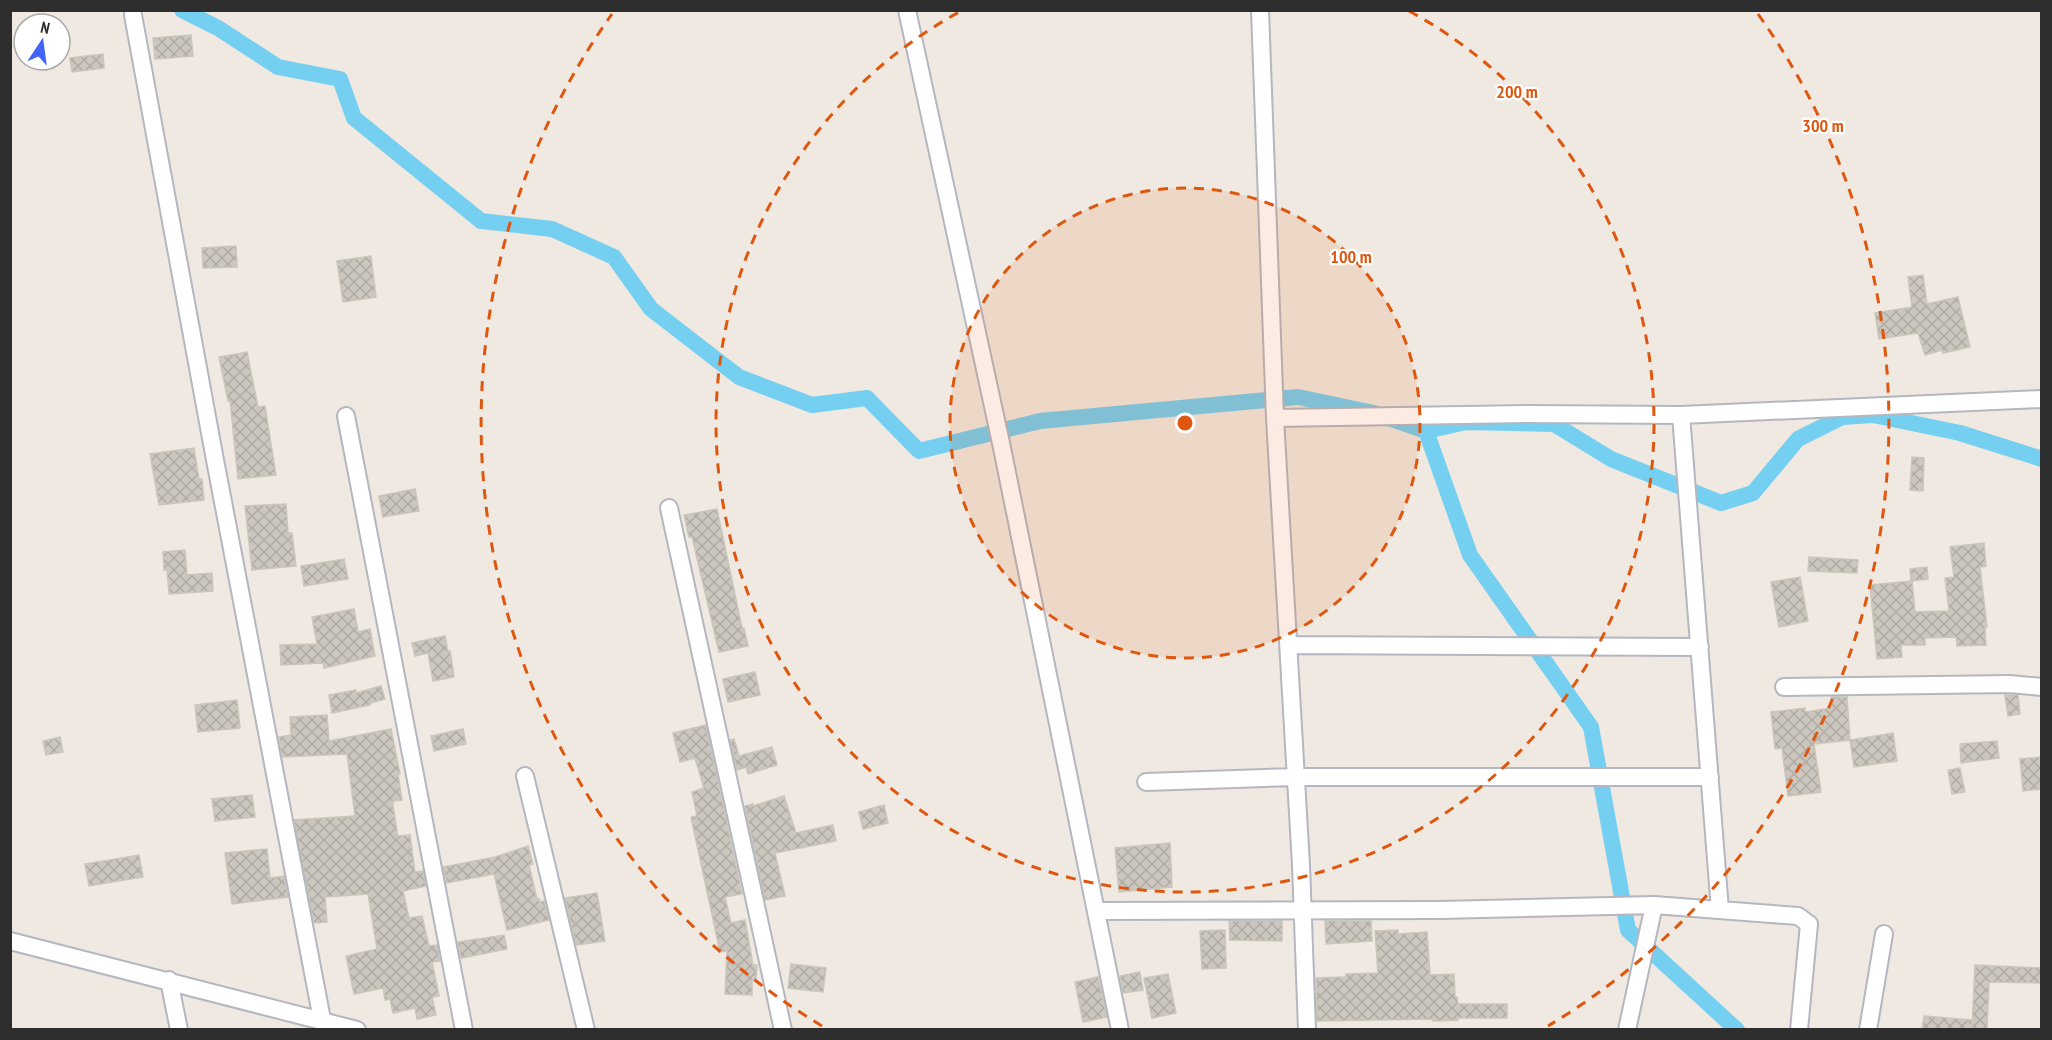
<svg xmlns="http://www.w3.org/2000/svg" width="2052" height="1040" font-family="'PT Sans Narrow',sans-serif">
	<style>
		.lines { fill: none; stroke-linecap: round; stroke-linejoin: round }
		.canal { stroke: #75cff0; stroke-width: 16 }
		.building { fill: url(#building-cross-hatch); stroke: #cbc5ba; stroke-width: 1.5 }
		.street-casing { stroke: #b4b7c1; stroke-width: 20 }
		.street { stroke: #fff; stroke-width: 16 }
		.ring { fill: none; stroke: #df570e; stroke-width: 3; stroke-dasharray: 10 8 }
		.centre { fill: #df570e; stroke: #fff; stroke-width: 3 }
		.ring-label { font-size: 18px; text-anchor: middle; font-weight: bold; fill: #df570e; stroke: #fff; stroke-width: 4.5; stroke-linejoin: round; paint-order: stroke }
	</style>
	<defs>
		<pattern id="building-cross-hatch" width="8" height="8" patternUnits="userSpaceOnUse" patternTransform="scale(1.5)"><rect width="8" height="8" fill="#cbc7bf"/><path d="M0 0l8 8M0 8l8-8" fill="none" stroke="#afaba4"/></pattern>
	</defs>
	<rect width="100%" height="100%" fill="#efe9e1"/>
	<g class="lines">
		<!-- canal -->
		<path class="canal" d="M 182,10 L 218,28 L 278,67 L 340,79 L 354,118 L 481,221 L 552,229 L 614,257 L 651,309 L 739,377 L 812,405 L 867,398 L 919,451 L 1040,421 L 1298,397 L 1374,413 L 1426,431 L 1466,422 L 1554,424 L 1611,459 L 1721,503 L 1753,493 L 1798,439 L 1842,417 L 1873,415 L 1960,433 L 2042,459
			M 1426,431 L 1470,555 L 1591,727 L 1628,930 L 1737,1030"/>
	</g>
	<!-- building -->
	<path class="building" d="M 191,35 L 193,56 L 155,59 L 153,38 Z
		M 103,54 L 104,68 L 72,72 L 70,58 Z
		M 236,246 L 237,267 L 203,268 L 202,248 Z
		M 371,256 L 376,297 L 343,302 L 337,261 Z
		M 1923,275 L 1927,304 L 1958,297 L 1970,347 L 1943,353 L 1942,350 L 1925,355 L 1918,333 L 1879,339 L 1875,313 L 1912,307 L 1908,277 Z
		M 247,352 L 258,407 L 265,406 L 276,475 L 238,479 L 230,400 L 228,401 L 219,357 Z
		M 194,448 L 199,479 L 202,479 L 204,500 L 159,505 L 150,454 Z
		M 1912,457 L 1924,458 L 1923,491 L 1910,490 Z
		M 415,489 L 419,511 L 383,517 L 379,496 Z
		M 286,504 L 288,533 L 292,533 L 296,566 L 252,570 L 245,506 Z
		M 717,509 L 742,628 L 744,628 L 748,646 L 719,652 L 692,537 L 689,537 L 684,515 Z
		M 1984,543 L 1986,566 L 1980,567 L 1987,627 L 1985,627 L 1986,645 L 1957,646 L 1956,637 L 1925,638 L 1925,645 L 1901,645 L 1902,657 L 1877,659 L 1870,585 L 1912,581 L 1915,612 L 1949,611 L 1945,578 L 1954,577 L 1950,547 Z
		M 185,550 L 187,575 L 212,573 L 213,591 L 169,594 L 167,570 L 164,570 L 163,552 Z
		M 1809,557 L 1858,560 L 1857,573 L 1808,571 Z
		M 344,559 L 348,579 L 304,586 L 301,566 Z
		M 1927,567 L 1928,579 L 1911,581 L 1910,569 Z
		M 1800,577 L 1808,621 L 1779,627 L 1771,582 Z
		M 354,609 L 358,632 L 370,629 L 375,656 L 324,668 L 323,663 L 281,665 L 280,645 L 317,644 L 312,617 Z
		M 445,636 L 448,652 L 450,651 L 454,677 L 433,681 L 428,653 L 415,656 L 412,643 Z
		M 755,672 L 760,695 L 728,702 L 723,679 Z
		M 381,686 L 385,699 L 370,703 L 370,705 L 332,713 L 329,695 L 356,690 L 356,693 Z
		M 2005,695 L 2018,695 L 2020,714 L 2008,716 Z
		M 1831,697 L 1847,697 L 1850,740 L 1814,744 L 1821,792 L 1788,796 L 1782,748 L 1775,749 L 1771,712 L 1805,708 L 1805,712 L 1832,708 Z
		M 237,700 L 240,728 L 198,732 L 195,705 Z
		M 327,715 L 329,741 L 391,729 L 400,774 L 398,774 L 402,800 L 393,801 L 393,806 L 398,836 L 410,835 L 415,872 L 423,871 L 426,886 L 403,891 L 409,918 L 422,916 L 429,946 L 437,945 L 440,961 L 432,962 L 439,996 L 432,997 L 436,1015 L 417,1019 L 415,1008 L 393,1013 L 390,999 L 385,1000 L 383,988 L 354,994 L 346,956 L 377,949 L 368,894 L 325,897 L 327,922 L 314,923 L 294,820 L 355,816 L 347,754 L 282,757 L 279,737 L 291,735 L 290,717 Z
		M 706,725 L 742,894 L 725,897 L 731,923 L 745,920 L 753,965 L 757,965 L 756,980 L 752,980 L 752,995 L 725,994 L 727,951 L 720,952 L 691,817 L 697,816 L 692,792 L 704,788 L 695,758 L 680,762 L 673,733 Z
		M 463,729 L 466,744 L 434,751 L 431,736 Z
		M 1893,733 L 1897,761 L 1854,767 L 1850,740 Z
		M 60,737 L 63,752 L 46,755 L 43,741 Z
		M 734,739 L 739,756 L 772,747 L 777,765 L 748,774 L 746,767 L 737,770 L 730,740 Z
		M 1997,741 L 1999,758 L 1961,763 L 1960,744 Z
		M 2042,757 L 2042,789 L 2023,791 L 2020,759 Z
		M 1960,768 L 1965,792 L 1952,794 L 1948,770 Z
		M 252,795 L 255,817 L 215,821 L 212,799 Z
		M 784,796 L 796,833 L 833,825 L 836,841 L 775,853 L 785,896 L 765,900 L 745,806 L 753,804 L 753,806 Z
		M 884,805 L 888,823 L 863,829 L 859,812 Z
		M 1170,843 L 1172,887 L 1119,892 L 1115,848 Z
		M 528,846 L 533,864 L 529,865 L 537,899 L 539,899 L 539,902 L 544,901 L 549,920 L 507,930 L 494,874 L 447,883 L 443,867 L 495,857 Z
		M 267,849 L 270,878 L 284,876 L 288,897 L 232,904 L 225,853 Z
		M 139,855 L 143,877 L 89,886 L 85,864 Z
		M 597,893 L 605,941 L 576,945 L 565,898 Z
		M 1229,921 L 1282,921 L 1282,941 L 1230,940 Z
		M 1325,921 L 1371,921 L 1372,941 L 1326,944 Z
		M 1225,930 L 1226,968 L 1202,969 L 1200,931 Z
		M 1398,930 L 1398,934 L 1427,932 L 1430,975 L 1454,974 L 1455,997 L 1457,997 L 1458,1004 L 1507,1004 L 1507,1018 L 1458,1018 L 1458,1020 L 1433,1021 L 1433,1019 L 1317,1021 L 1316,978 L 1346,977 L 1346,974 L 1378,973 L 1375,931 Z
		M 504,935 L 507,949 L 461,958 L 458,942 Z
		M 791,964 L 826,968 L 823,992 L 788,988 Z
		M 1975,965 L 2042,968 L 2042,983 L 1989,982 L 1987,1029 L 1972,1029 Z
		M 1140,972 L 1143,990 L 1123,993 L 1120,976 Z
		M 1168,974 L 1176,1013 L 1152,1018 L 1144,978 Z
		M 1098,977 L 1107,1017 L 1083,1022 L 1075,982 Z
		M 1924,1016 L 1972,1020 L 1971,1029 L 1922,1029 Z"/>
	<g class="lines">
		<!-- street casing -->
		<g class="street-casing">
			<path id="street" d="M 907,10 L 1001,443 L 1120,1030
				M 1260,10 L 1275,418 L 1301,865 L 1307,1030
				M 133,15 L 215,460 L 324,1030
				M 1681,415 L 1720,910
				M 346,416 L 464,1030
				M 1275,418 L 1526,414 L 1681,415 L 2042,399
				M 669,508 L 783,1030
				M 1289,645 L 1700,647
				M 1784,687 L 2009,684 L 2042,687
				M 525,776 L 586,1030
				M 1146,782 L 1295,777 L 1710,777
				M 1096,911 L 1440,910 L 1654,905 L 1798,916 L 1809,924 L 1799,1030
				M 10,941 L 357,1030
				M 169,980 L 179,1030
				M 1627,1030 L 1654,905
				M 1868,1030 L 1884,934"/>
		</g>
		<!-- street -->
		<use href="#street" class="street"/>
	</g>
	<!-- distance rings -->
	<circle cx="1185" cy="423" r="235" fill="#df570e" fill-opacity=".12"/>
	<g class="ring">
		<circle cx="1185" cy="423" r="235"/>
		<path d="M1409 11A469 469 0 1 1 961 11"/>
		<path d="M822 1026A704 704 0 0 1 612 14M1758 14A704 704 0 0 1 1548 1026"/>
	</g>
	<circle cx="1185" cy="423" r="9" class="centre"/>
	<g class="ring-label">
		<text x="1517" y="98">200 m</text>
		<text x="1823" y="132">300 m</text>
		<text x="1351" y="263">100 m</text>
	</g>
	<!-- border -->
	<rect width="2052" height="1040" fill="none" stroke="#2e2e2e" stroke-width="24"/>
	<!-- north arrow -->
	<g transform="translate(42 42) rotate(13)"><circle r="28" fill="#ffffff" stroke="#ababab" stroke-width="1.5"/>
	<path d="M0-4.5L10 22L0 15L-10 22Z" fill="#4264fb"/>
	<text y="-9" font-size="16" font-weight="bold" text-anchor="middle" fill="#2e2e2e">N</text>
	</g>
</svg>
